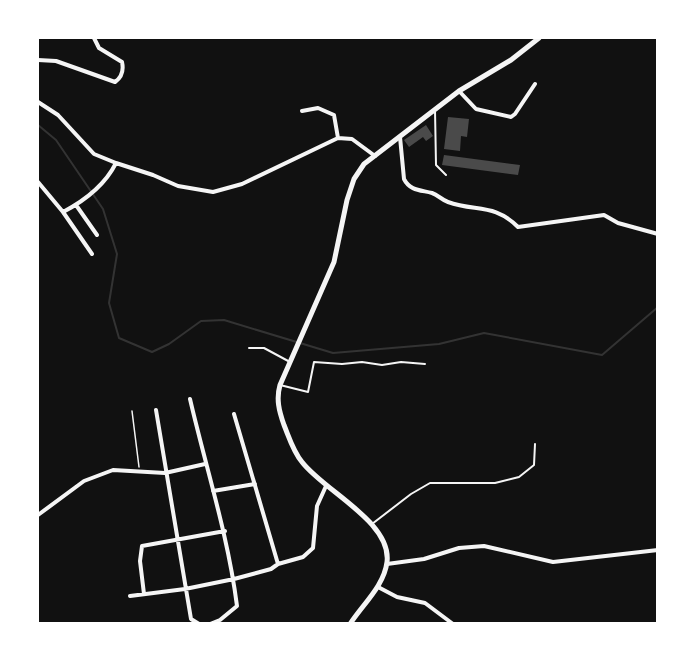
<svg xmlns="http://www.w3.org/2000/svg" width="695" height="661" font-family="Barlow,sans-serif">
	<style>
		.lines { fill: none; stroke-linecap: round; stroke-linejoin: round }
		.stream { stroke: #333; stroke-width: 2 }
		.building { fill: #4a4a4a }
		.path { stroke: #f5f5f5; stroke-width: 1.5 }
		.service { stroke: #f5f5f5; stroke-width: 2 }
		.minor { stroke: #f5f5f5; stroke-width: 4 }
		.secondary { stroke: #f5f5f5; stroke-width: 5 }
	</style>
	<rect width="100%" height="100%" fill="#111"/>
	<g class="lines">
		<!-- stream -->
		<path class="stream" d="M 38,125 L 56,140 L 103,209 L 117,254 L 109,303 L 119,338 L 152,352 L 169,344 L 201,321 L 224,320 L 333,353 L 439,344 L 484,333 L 602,355 L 658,307"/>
	</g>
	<!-- building -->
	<path class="building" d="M 448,117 L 469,119 L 467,137 L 461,136 L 460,151 L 444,149 Z
		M 426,125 L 433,136 L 426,141 L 423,137 L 409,147 L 404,140 Z
		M 444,155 L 520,165 L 518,175 L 442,165 Z"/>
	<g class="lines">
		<!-- path -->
		<path class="path" d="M 132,411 L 139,467"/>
		<!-- service -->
		<path class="service" d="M 435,110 L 436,165 L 446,175
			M 249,348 L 264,348 L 290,362
			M 280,385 L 308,392 L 314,362 L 342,364 L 362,362 L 382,365 L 401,362 L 425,364
			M 372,524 L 411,494 L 430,483 L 495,483 L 519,477 L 534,465 L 535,444"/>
		<!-- minor -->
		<path class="minor" d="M 38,60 L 56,61 L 115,82 C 122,77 124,71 122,62 L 99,48 L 94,38
			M 459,91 L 476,109 L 511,117 L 515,114 L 535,84
			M 38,102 L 58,115 L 94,154 L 116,163 L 153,175 L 178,186 L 213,192 L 242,184 L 338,138 L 352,139 L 375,156
			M 302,111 L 318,108 L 334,115 L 338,138
			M 400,137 L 404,179 C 410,191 421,190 432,193 C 438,195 442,200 448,202 C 476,212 494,203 518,227 L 604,215 L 618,223 L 658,234
			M 38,182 L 63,212
			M 76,205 L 97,235
			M 92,254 L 63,212 C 84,201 105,185 116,163
			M 190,399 C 206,468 228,535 237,606 L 220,620 L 210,624
			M 156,410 L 191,619 L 199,624
			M 234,414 L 278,564
			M 213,491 L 255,484
			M 38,515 L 84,481 L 113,470 L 165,473 L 205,464
			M 387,564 L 424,559 L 459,548 L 484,546 L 553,562 L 658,550
			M 378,587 L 397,597 L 425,603 L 453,624
			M 144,594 L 140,561 L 142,546 L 225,531
			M 130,596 L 185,589 L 234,579 L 271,569 L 278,564 L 303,557 L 313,548 L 317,506 L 326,486"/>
		<!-- secondary -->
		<path class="secondary" d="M 350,624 C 363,604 384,586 387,562 C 392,522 324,491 302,462 C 293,451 289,437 284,425 C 279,411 276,399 280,385 L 334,262 L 347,200 L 354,179 L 364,164 L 459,91 L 511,60 L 539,38"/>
	</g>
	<!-- border -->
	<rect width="695" height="661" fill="none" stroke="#ffffff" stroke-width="78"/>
</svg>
